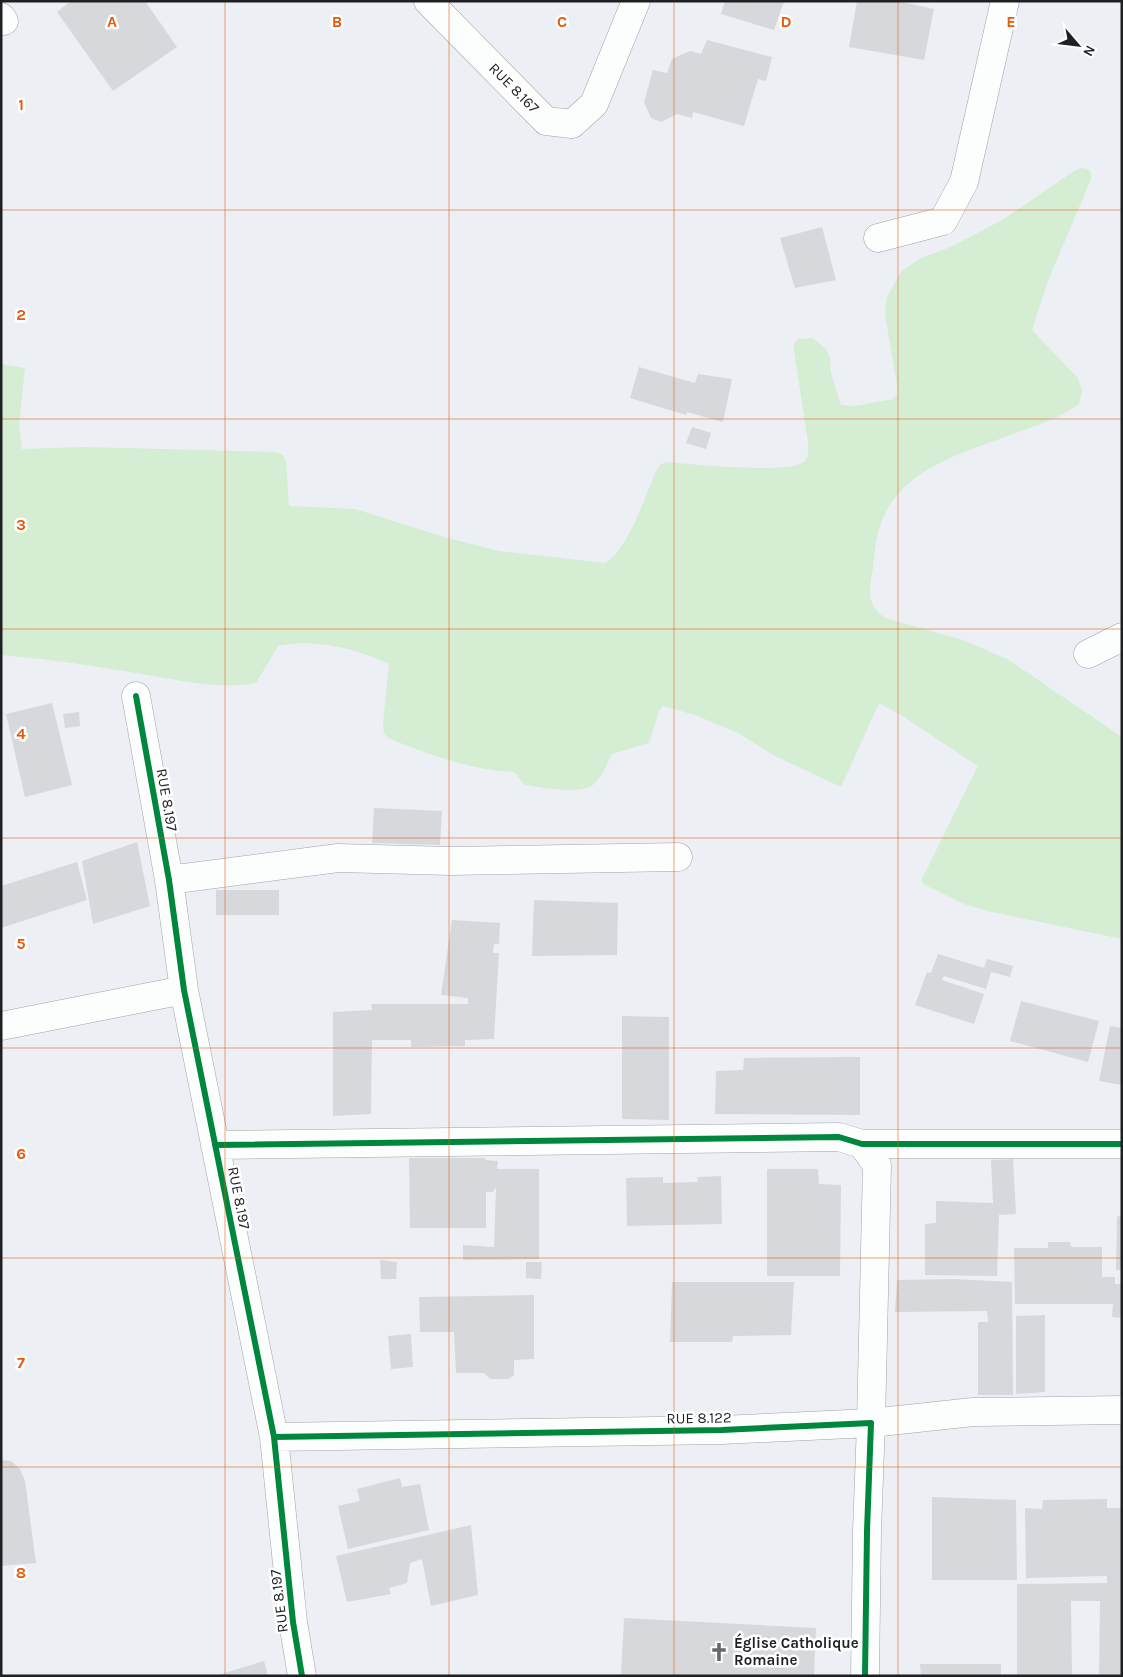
<svg xmlns="http://www.w3.org/2000/svg" width="1123" height="1677" font-family="Karla,sans-serif">
	<style>
		.green { fill: #d4edd3 }
		.building { fill: #d6d8dc }
		.lines { fill: none; stroke-linecap: round; stroke-linejoin: round }
		.minor-casing { stroke: #a1a3a7; stroke-width: 29 }
		.minor { stroke: #fcfdfd; stroke-width: 28 }
		.cycleway-casing { stroke: #fff; stroke-width: 9 }
		.cycleway { stroke: #00873e; stroke-width: 6 }
		.grid { fill: none; stroke: #e8590c; stroke-width: 1; stroke-opacity: 0.55 }
		.labels { text-anchor: middle; dominant-baseline: central; stroke-width: 5; stroke-linejoin: round; paint-order: stroke }
		.street-label { font-size: 15px; fill: #1e2023; stroke: #fff }
		.poi-label { font-size: 15px; font-weight: bold; fill: #1e2023; stroke: #fff; text-anchor: start }
		.grid-label { font-size: 16px; text-anchor: middle; font-weight: bold; fill: #e8590c; stroke: #fff; stroke-width: 5; stroke-linejoin: round; paint-order: stroke }
	</style>
	<rect width="100%" height="100%" fill="#eceff4"/>
	<!-- green -->
	<path class="green" d="M 1081,168 L 1088,169 L 1091,173 L 1091,179 L 1048,281 L 1032,330 L 1078,378 L 1082,390 L 1079,404 C 1063,416 1043,423 1024,430 C 968,452 894,467 878,533 C 875,544 874,556 873,567 C 870,589 865,605 885,618 L 963,640 L 1007,659 L 1122,737 L 1122,939 L 987,911 L 964,904 L 925,885 L 921,881 L 978,766 L 904,717 L 879,703 L 841,787 L 773,755 L 738,733 L 695,715 L 663,706 L 659,711 L 649,743 L 612,754 C 607,764 602,777 594,784 C 581,796 541,787 525,785 L 514,772 C 470,770 431,755 390,739 L 384,734 L 383,724 L 389,664 C 355,648 315,638 278,646 L 256,683 C 220,690 178,680 142,674 C 95,666 49,659 1,655 L 1,364 L 25,368 L 19,423 L 22,449 L 84,447 L 276,452 L 283,455 L 286,461 L 289,506 L 355,509 L 444,537 L 499,551 L 605,563 C 629,549 645,496 656,471 L 661,464 L 668,462 C 689,464 793,475 805,461 C 809,456 808,448 808,442 L 794,350 L 794,344 L 798,339 L 813,338 L 826,349 L 830,358 L 831,373 L 841,405 L 855,406 L 893,399 L 897,394 L 897,385 L 885,314 L 887,297 L 901,272 L 919,259 L 953,246 L 1004,219 L 1074,171 Z"/>
	<!-- building -->
	<path class="building" d="M 71,1 L 145,1 L 177,47 L 113,91 L 57,12 Z
		M 725,1 L 784,1 L 774,30 L 721,14 Z
		M 857,1 L 897,1 L 934,9 L 924,60 L 849,47 Z
		M 707,40 L 772,57 L 766,81 L 758,79 L 744,126 L 693,112 L 692,118 L 677,114 L 661,122 L 651,118 L 644,102 L 653,70 L 667,73 L 672,59 L 690,51 L 701,54 Z
		M 822,227 L 836,280 L 795,288 L 780,238 Z
		M 639,367 L 695,383 L 698,374 L 732,379 L 723,422 L 687,412 L 686,415 L 630,398 Z
		M 692,427 L 711,433 L 706,449 L 686,443 Z
		M 52,703 L 72,785 L 25,797 L 6,714 Z
		M 79,712 L 80,726 L 65,728 L 63,714 Z
		M 374,808 L 442,811 L 440,845 L 372,843 Z
		M 137,842 L 150,906 L 93,924 L 82,861 Z
		M 77,862 L 87,900 L 1,928 L 1,886 Z
		M 216,890 L 279,890 L 279,915 L 216,915 Z
		M 534,900 L 618,903 L 617,955 L 532,956 Z
		M 452,920 L 500,923 L 499,944 L 494,944 L 493,953 L 499,953 L 494,1039 L 465,1040 L 465,1046 L 411,1047 L 411,1040 L 372,1040 L 371,1114 L 333,1116 L 333,1012 L 372,1010 L 371,1004 L 468,1004 L 468,998 L 441,995 Z
		M 938,954 L 984,968 L 987,959 L 1013,966 L 1010,977 L 991,972 L 986,989 L 944,976 L 942,980 L 984,994 L 974,1024 L 915,1005 L 927,972 L 931,973 Z
		M 1021,1001 L 1099,1021 L 1088,1062 L 1010,1041 Z
		M 622,1016 L 669,1017 L 669,1120 L 622,1119 Z
		M 1110,1026 L 1122,1028 L 1122,1085 L 1099,1081 Z
		M 860,1057 L 860,1115 L 715,1114 L 716,1071 L 743,1070 L 744,1058 Z
		M 409,1158 L 485,1158 L 485,1160 L 498,1161 L 497,1169 L 539,1169 L 539,1259 L 463,1260 L 463,1245 L 494,1247 L 496,1187 L 493,1192 L 486,1192 L 486,1228 L 410,1228 Z
		M 1013,1159 L 1016,1214 L 999,1215 L 997,1276 L 925,1275 L 925,1224 L 936,1223 L 936,1201 L 993,1203 L 991,1160 Z
		M 767,1169 L 818,1169 L 819,1184 L 841,1185 L 840,1276 L 767,1276 Z
		M 721,1176 L 722,1224 L 627,1226 L 626,1178 L 663,1177 L 663,1183 L 698,1182 L 697,1177 Z
		M 1117,1216 L 1122,1217 L 1122,1270 L 1116,1270 Z
		M 1048,1242 L 1070,1242 L 1071,1247 L 1102,1247 L 1102,1277 L 1115,1277 L 1115,1284 L 1122,1284 L 1122,1318 L 1112,1317 L 1113,1304 L 1015,1304 L 1014,1248 L 1048,1248 Z
		M 380,1260 L 397,1262 L 396,1279 L 381,1279 Z
		M 526,1262 L 542,1262 L 541,1279 L 526,1278 Z
		M 954,1279 L 1012,1282 L 1013,1395 L 978,1395 L 978,1322 L 988,1322 L 987,1311 L 895,1312 L 897,1280 Z
		M 672,1282 L 794,1282 L 791,1335 L 733,1336 L 732,1342 L 670,1342 Z
		M 534,1295 L 534,1359 L 514,1360 L 514,1375 L 508,1379 L 490,1379 L 484,1373 L 456,1373 L 454,1332 L 420,1332 L 419,1297 Z
		M 1045,1315 L 1045,1392 L 1016,1394 L 1016,1316 Z
		M 411,1334 L 413,1367 L 391,1369 L 388,1336 Z
		M 1,1460 L 11,1461 L 20,1469 L 25,1481 L 36,1563 L 1,1566 Z
		M 400,1478 L 402,1487 L 420,1484 L 429,1530 L 348,1549 L 338,1506 L 360,1501 L 357,1489 Z
		M 932,1497 L 1016,1500 L 1017,1580 L 932,1580 Z
		M 1107,1499 L 1107,1508 L 1122,1508 L 1122,1676 L 1099,1676 L 1100,1601 L 1071,1601 L 1072,1676 L 1017,1676 L 1017,1584 L 1107,1583 L 1107,1576 L 1026,1578 L 1025,1508 L 1042,1509 L 1043,1500 Z
		M 471,1525 L 478,1595 L 431,1606 L 422,1559 L 410,1563 L 407,1583 L 389,1588 L 391,1594 L 347,1602 L 336,1556 Z
		M 624,1618 L 816,1628 L 814,1676 L 621,1676 Z
		M 264,1661 L 268,1676 L 218,1676 L 218,1675 Z
		M 920,1664 L 1001,1664 L 1001,1676 L 921,1676 Z"/>
	<g class="lines">
		<!-- minor casing -->
		<g class="minor-casing">
			<path id="minor" d="M 428,1 L 546,121 L 572,124 L 594,104 L 636,1
				M 1,17 L 4,21
				M 878,238 L 943,221 L 964,182 L 1005,1
				M 1088,654 L 1122,637
				M 136,696 L 169,880 L 184,990 L 274,1437 L 293,1622 L 302,1676
				M 169,880 L 338,858 L 450,861 L 678,857
				M 1,1026 L 184,990
				M 862,1144 L 877,1165 L 871,1423 L 973,1412 L 1122,1410
				M 215,1145 L 839,1137 L 862,1144 L 1122,1144
				M 274,1437 L 722,1430 L 871,1423 L 867,1531 L 865,1676"/>
		</g>
		<!-- minor -->
		<use href="#minor" class="minor"/>
		<!-- cycleway casing -->
		<g class="cycleway-casing">
			<path id="cycleway" d="M 136,696 L 169,880 L 184,990 L 274,1437 L 293,1622 L 302,1676
				M 215,1145 L 839,1137 L 862,1144 L 1122,1144
				M 274,1437 L 722,1430 L 871,1423 L 867,1531 L 865,1676"/>
		</g>
		<!-- cycleway -->
		<use href="#cycleway" class="cycleway"/>
	</g>
	<!-- grid -->
	<path class="grid" d="M 225,1 L 225,1676M 449,1 L 449,1676M 674,1 L 674,1676M 898,1 L 898,1676M 1,210 L 1122,210M 1,419 L 1122,419M 1,629 L 1122,629M 1,838 L 1122,838M 1,1048 L 1122,1048M 1,1258 L 1122,1258M 1,1467 L 1122,1467"/>
	<!-- icons -->
	<defs>
		<g id="church-bare" transform="scale(1.5)"><path d="M-1.2-6h2.4v3.5h3.3v2.4h-3.3V6h-2.4V-.1h-3.3v-2.4h3.3Z" fill="#66686c" stroke="#fff" stroke-width="2.5" paint-order="stroke"/></g>
	</defs>
	<g fill-rule="evenodd">
		<use href="#church-bare" x="719" y="1652"/>
	</g>
	<g class="labels">
		<!-- street labels -->
		<g class="street-label">
			<text transform="translate(514 88) rotate(45)">RUE 8.167</text>
			<text transform="translate(167 800) rotate(80)">RUE 8.197</text>
			<text transform="translate(239 1198) rotate(79)">RUE 8.197</text>
			<text transform="translate(699 1418) rotate(-1)">RUE 8.122</text>
			<text transform="translate(279 1601) rotate(-97)">RUE 8.197</text>
		</g>
		<!-- poi labels -->
		<g class="poi-label">
			<text x="734" y="1643">Église Catholique<tspan x="734" dy="17">Romaine</tspan></text>
		</g>
	</g>
	<g class="grid-label">
		<text x="112" y="27">A</text>
		<text x="337" y="27">B</text>
		<text x="562" y="27">C</text>
		<text x="786" y="27">D</text>
		<text x="1011" y="27">E</text>
		<text x="21" y="110">1</text>
		<text x="21" y="320">2</text>
		<text x="21" y="530">3</text>
		<text x="21" y="739">4</text>
		<text x="21" y="949">5</text>
		<text x="21" y="1159">6</text>
		<text x="21" y="1368">7</text>
		<text x="21" y="1578">8</text>
	</g>
	<!-- border -->
	<rect width="1123" height="1677" fill="none" stroke="#1e2023" stroke-width="5"/>
	<!-- north arrow -->
	<g transform="translate(1078 45) rotate(118)" stroke="#ffffff" stroke-width="4" paint-order="stroke">
	<path d="M0-4L9 19L0 12L-9 19Z" fill="#1e2023"/>
	<text y="-8" font-size="14" font-weight="bold" text-anchor="middle" fill="#1e2023">N</text>
	</g>
</svg>
